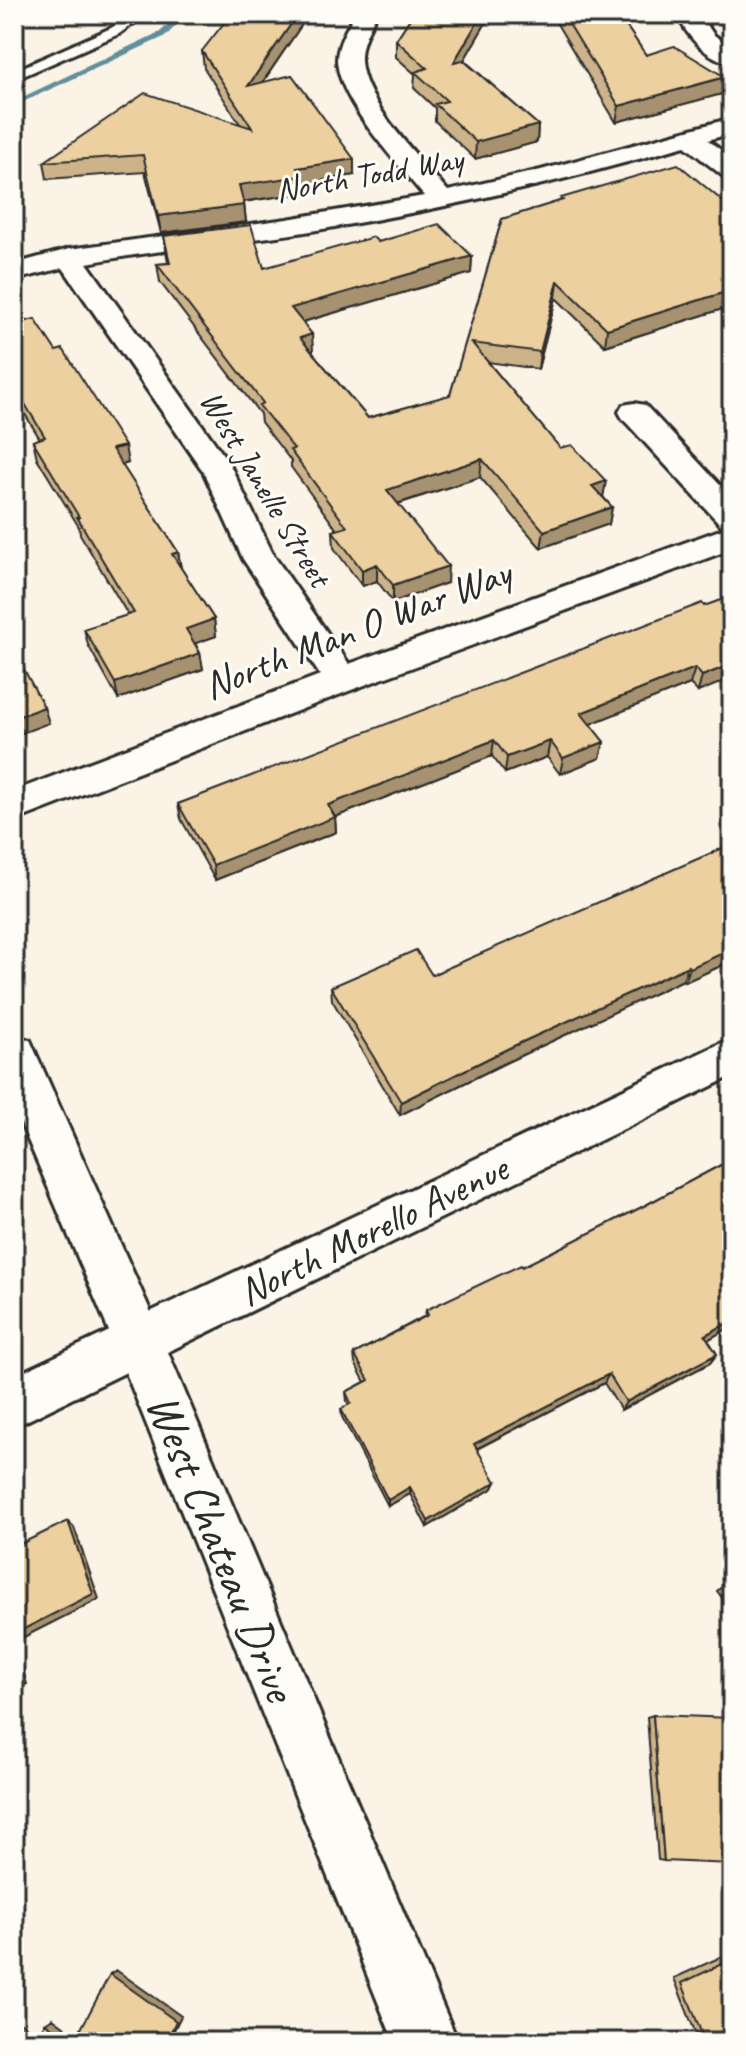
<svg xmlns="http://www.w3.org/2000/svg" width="746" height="2056" font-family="Caveat,sans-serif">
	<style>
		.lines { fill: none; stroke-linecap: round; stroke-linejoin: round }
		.stream { fill: #618f9b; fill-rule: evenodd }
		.lane-casing { stroke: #2b2b2b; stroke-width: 6 }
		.street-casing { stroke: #2b2b2b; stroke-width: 6 }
		.secondary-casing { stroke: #2b2b2b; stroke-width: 6 }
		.lane { fill: #fdfcf7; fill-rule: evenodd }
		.street { fill: #fdfcf7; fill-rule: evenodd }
		.secondary { fill: #fdfcf7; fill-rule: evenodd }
		.wall { fill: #ccb38a; stroke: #2b2b2b; stroke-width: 2 }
		.shaded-wall { fill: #a69270; stroke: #2b2b2b; stroke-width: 2 }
		.building { fill: #edd0a0; stroke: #2b2b2b; stroke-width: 2 }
		.labels { text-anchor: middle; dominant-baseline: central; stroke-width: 6; stroke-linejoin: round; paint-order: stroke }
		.far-street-label { font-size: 34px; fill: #2b2b2b; stroke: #fdfcf7 }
		.street-label { font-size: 40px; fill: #2b2b2b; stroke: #fdfcf7 }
		.near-street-label { font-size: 48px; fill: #2b2b2b; stroke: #fdfcf7 }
	</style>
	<rect width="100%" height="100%" fill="#faf3e6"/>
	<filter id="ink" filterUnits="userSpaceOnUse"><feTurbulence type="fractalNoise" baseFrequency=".0125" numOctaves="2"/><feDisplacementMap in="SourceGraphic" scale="16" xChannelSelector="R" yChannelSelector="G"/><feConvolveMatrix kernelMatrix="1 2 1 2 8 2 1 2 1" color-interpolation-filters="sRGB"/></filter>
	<g filter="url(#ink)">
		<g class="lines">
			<!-- stream -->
			<path class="stream" d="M 179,14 L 187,14 L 166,36 L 14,106 L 14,101 L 160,32 Z"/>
			<!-- lane casing -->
			<g class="lane-casing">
				<path id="lane" d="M 132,14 L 146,14 L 119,34 L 14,80 L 14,71 L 111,28 Z"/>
			</g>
			<!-- street casing -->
			<g class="street-casing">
				<path id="street" d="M 355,14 L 377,14 C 369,28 360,44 361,61 C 364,104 421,159 448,191 L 541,170 L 732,118 L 732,133 L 708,140 L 732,159 L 732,179 L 723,176 L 685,146 C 567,180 449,208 329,228 C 248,242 167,248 87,263 L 229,463 L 274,556 L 349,664 L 728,527 L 721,525 L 623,419 L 619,412 L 623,405 L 634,403 L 645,405 L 732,498 L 732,549 L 354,689 L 14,821 L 14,791 L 320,675 L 243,559 L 203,471 L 63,268 L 14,280 L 14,264 L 69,249 L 287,219 L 424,196 C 398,163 339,103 337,60 C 337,44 347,28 355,14 Z
					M 677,14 L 699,14 L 714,35 L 732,48 L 732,64 C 705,57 688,38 677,14 Z
					M 732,1038 L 732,1076 L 14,1427 L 14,1376 Z"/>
			</g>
			<!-- secondary casing -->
			<g class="secondary-casing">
				<path id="secondary" d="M 14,1035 L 30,1040 L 157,1326 L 458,2042 L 394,2042 L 114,1343 L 14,1107 Z"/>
			</g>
			<!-- lane -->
			<use href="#lane" class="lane"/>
			<!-- street -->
			<use href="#street" class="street"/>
			<!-- secondary -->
			<use href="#secondary" class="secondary"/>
		</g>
		<!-- wall -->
		<path class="wall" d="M 14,14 L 18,14 L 21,30 L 14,30 Z
			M 309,14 L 263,82 L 354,175 L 303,184 L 303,193 L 244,202 L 246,222 L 161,233 L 145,172 L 47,179 L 44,162 L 240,124 L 204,68 L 202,51 Z
			M 413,14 L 491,14 L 464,60 L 538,125 L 537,142 L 475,159 L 435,121 L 435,108 L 414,88 L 415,74 L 396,57 L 396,40 Z
			M 551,14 L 618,14 L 646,55 L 725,77 L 722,94 L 616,122 Z
			M 561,198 L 732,209 L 732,306 L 605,346 L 556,298 L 538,369 L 488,362 L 560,448 L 612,507 L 609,524 L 541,548 L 480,477 L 398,504 L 447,583 L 393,602 L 377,581 L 362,586 L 334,548 L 333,531 L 337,530 L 291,467 L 291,461 L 261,422 L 260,414 L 160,282 L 157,264 L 168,263 L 164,236 L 264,268 L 378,242 L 472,256 L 471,273 L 303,322 L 313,351 L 312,352 L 368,418 L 450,395 L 502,219 L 560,201 Z
			M 14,324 L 128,463 L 122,465 L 178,552 L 181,568 L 214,619 L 216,636 L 195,643 L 200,653 L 203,669 L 118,699 L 88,645 L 84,629 L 128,615 L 80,534 L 79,527 L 37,458 L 33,441 L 40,439 L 14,396 Z
			M 732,596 L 698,692 L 690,684 L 590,724 L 604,742 L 600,758 L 560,774 L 547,757 L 505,773 L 492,756 L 335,817 L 336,832 L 215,880 L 181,819 L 178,804 Z
			M 732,844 L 732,961 L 685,982 L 683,980 L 505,1063 L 400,1115 L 332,1000 L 331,987 L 432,975 Z
			M 732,1159 L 732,1326 L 708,1340 L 717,1354 L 710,1363 L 621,1410 L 604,1383 L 477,1449 L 493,1488 L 427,1527 L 410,1494 L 388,1506 L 342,1417 L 341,1409 L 349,1405 L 347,1401 L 346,1392 L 365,1382 L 355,1363 L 354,1354 L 425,1316 L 426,1310 L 522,1267 L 644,1206 Z
			M 732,1579 L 732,1611 L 717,1591 Z
			M 653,1715 L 664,1861 L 658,1860 L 647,1717 Z
			M 732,1952 L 732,2042 L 699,2042 L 674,1978 Z"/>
		<!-- shaded-wall -->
		<path class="shaded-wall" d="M 298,14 L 309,14 L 249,102 L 248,86 Z
			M 482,14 L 491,14 L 453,79 L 454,62 Z
			M 725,77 L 722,94 L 616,122 L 619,106 Z
			M 538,125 L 537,142 L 475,159 L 476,142 Z
			M 354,159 L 354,175 L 303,184 L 303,193 L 240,202 L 239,185 L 297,168 Z
			M 244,205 L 246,222 L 161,233 L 158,216 Z
			M 472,256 L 471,273 L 292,325 L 291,308 Z
			M 558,281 L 556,298 L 538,369 L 540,352 Z
			M 732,290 L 732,306 L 605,346 L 607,329 Z
			M 312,334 L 313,351 L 300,355 L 300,338 Z
			M 125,446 L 128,463 L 115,467 L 112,449 Z
			M 482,459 L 480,477 L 387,507 L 387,490 Z
			M 606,481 L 603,498 L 592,486 Z
			M 612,507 L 609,524 L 541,548 L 544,531 Z
			M 178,552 L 181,569 L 172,554 Z
			M 377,564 L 377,581 L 362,586 L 362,570 Z
			M 448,566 L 447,583 L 393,602 L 393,585 Z
			M 214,619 L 216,636 L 188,646 L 186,629 Z
			M 200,653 L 203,669 L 118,699 L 115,683 Z
			M 732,664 L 732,678 L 698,692 L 702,676 Z
			M 695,668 L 690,684 L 578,729 L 581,713 Z
			M 44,707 L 49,723 L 14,736 L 14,718 Z
			M 494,740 L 492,756 L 335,817 L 336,832 L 215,880 L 213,865 L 328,805 Z
			M 550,741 L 547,757 L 505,773 L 507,757 Z
			M 604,742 L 600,758 L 560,774 L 563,758 Z
			M 732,942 L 732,961 L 685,982 L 690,968 Z
			M 688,966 L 683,980 L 505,1063 L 400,1115 L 401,1102 L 507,1049 Z
			M 732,1321 L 732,1326 L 698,1345 L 705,1335 Z
			M 717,1354 L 710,1363 L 621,1410 L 626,1402 Z
			M 609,1374 L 604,1383 L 472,1451 L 474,1444 Z
			M 496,1482 L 493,1488 L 427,1527 L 428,1521 Z
			M 410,1487 L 410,1494 L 388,1506 L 388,1500 Z
			M 68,1521 L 74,1527 L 99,1599 L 14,1642 L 14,1634 Z
			M 14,1642 L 27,1684 L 14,1691 Z
			M 116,1970 L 181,2016 L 168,2042 L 166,2042 L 110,1974 Z
			M 14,2018 L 42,2038 L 37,2042 L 31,2042 L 14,2030 Z
			M 53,2018 L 80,2038 L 75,2042 L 71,2042 L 45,2023 Z"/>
		<!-- building -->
		<path class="building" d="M 231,14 L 298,14 L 248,86 L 292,75 L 354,159 L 297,168 L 302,176 L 239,185 L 244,205 L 158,216 L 143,155 L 44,162 L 145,93 L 252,128 L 202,51 Z
			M 413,14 L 482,14 L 454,62 L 463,60 L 538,125 L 476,142 L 435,104 L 447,101 L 415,72 L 427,68 L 396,40 Z
			M 563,14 L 618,14 L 646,55 L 674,46 L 725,77 L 619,106 Z
			M 678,164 L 732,209 L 732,290 L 607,329 L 558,281 L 540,352 L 472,343 L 560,448 L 572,445 L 606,481 L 592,486 L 612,507 L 544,531 L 482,459 L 387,490 L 448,566 L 393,585 L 377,564 L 362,570 L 333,531 L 347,527 L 290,450 L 294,449 L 259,405 L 263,403 L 157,264 L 170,263 L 164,236 L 251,225 L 264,268 L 373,237 L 378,242 L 439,224 L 472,256 L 291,308 L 312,334 L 300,338 L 368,418 L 450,395 L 502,219 L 563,200 L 561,198 Z
			M 35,319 L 56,351 L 63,349 L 125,446 L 112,449 L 178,552 L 172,554 L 214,619 L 186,629 L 200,653 L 115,683 L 84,629 L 134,613 L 77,517 L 79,517 L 33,441 L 45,437 L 14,386 L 14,324 Z
			M 732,596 L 732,664 L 702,676 L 695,668 L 581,713 L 604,742 L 563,758 L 550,741 L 507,757 L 494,740 L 328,805 L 335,817 L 213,865 L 178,804 L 702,603 L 704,606 Z
			M 19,660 L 44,707 L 14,718 L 14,662 Z
			M 732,844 L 732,949 L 690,968 L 688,966 L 507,1049 L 401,1102 L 331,987 L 416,950 L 432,975 Z
			M 732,1159 L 732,1321 L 705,1335 L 717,1354 L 626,1402 L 609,1374 L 474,1444 L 496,1482 L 428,1521 L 410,1487 L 388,1500 L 341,1409 L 351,1403 L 346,1392 L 369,1380 L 354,1354 L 428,1315 L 426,1310 L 521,1265 L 522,1267 L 644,1206 Z
			M 68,1521 L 93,1594 L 14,1634 L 14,1547 Z
			M 732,1580 L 732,1596 L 724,1586 Z
			M 14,1665 L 19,1681 L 14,1684 Z
			M 653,1715 L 732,1718 L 732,1864 L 664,1861 Z
			M 732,1959 L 732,2042 L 705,2042 L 682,1983 Z
			M 110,1974 L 176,2021 L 166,2042 L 74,2042 Z
			M 45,2023 L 71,2042 L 35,2042 Z
			M 14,2030 L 31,2042 L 14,2042 Z"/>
	</g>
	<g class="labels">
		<!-- far-street labels -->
		<g class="far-street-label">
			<text transform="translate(369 174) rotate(-10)">North Todd Way</text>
			<text transform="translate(266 488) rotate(59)">West Janelle Street</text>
		</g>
		<!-- street labels -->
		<g class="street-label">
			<text transform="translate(357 629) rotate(-21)">North Man O War Way</text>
			<text transform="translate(373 1230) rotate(-26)">North Morello Avenue</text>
		</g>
		<!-- near-street labels -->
		<g class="near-street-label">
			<text transform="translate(222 1547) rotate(68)">West Chateau Drive</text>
		</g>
	</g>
	<!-- margin -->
	<rect width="746" height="2056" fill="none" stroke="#fdfcf7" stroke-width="48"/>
	<rect x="24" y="24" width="698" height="2008" fill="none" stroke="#2b2b2b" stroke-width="3" filter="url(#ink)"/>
</svg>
